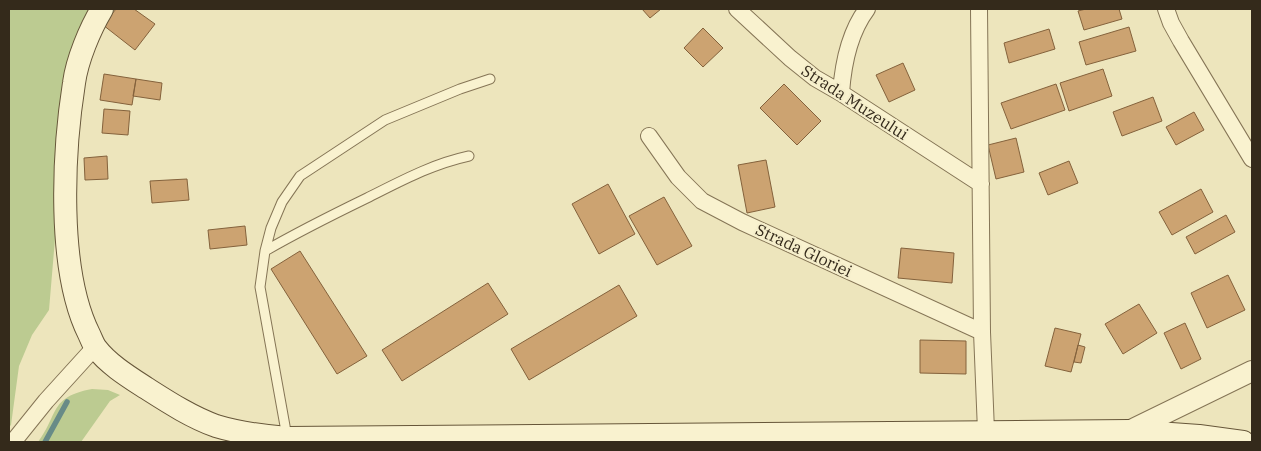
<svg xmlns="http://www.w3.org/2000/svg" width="1261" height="451" font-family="'IBM Plex Serif',serif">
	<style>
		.green { fill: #bccb91 }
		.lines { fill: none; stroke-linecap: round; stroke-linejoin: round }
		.stream { stroke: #688b87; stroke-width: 5.5 }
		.building { fill: #cca371; stroke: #84623c }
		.service-casing { stroke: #857556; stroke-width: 11 }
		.minor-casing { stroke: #857556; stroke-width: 18 }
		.tertiary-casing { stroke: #857556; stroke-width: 22 }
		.secondary-casing { stroke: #665639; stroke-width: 24 }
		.service { stroke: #f9f2cf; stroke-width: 9 }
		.minor { stroke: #f9f2cf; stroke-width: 16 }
		.tertiary { stroke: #f9f2cf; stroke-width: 20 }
		.secondary { stroke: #f9f2cf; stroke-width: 22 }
		.labels { text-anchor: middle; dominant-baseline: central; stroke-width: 4; stroke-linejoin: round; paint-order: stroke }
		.street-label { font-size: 16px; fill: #342a1b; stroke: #f5eecb }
	</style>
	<rect width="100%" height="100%" fill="#ede5bc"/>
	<!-- green -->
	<path class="green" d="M 9,9 L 89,9 L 64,77 L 55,239 L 49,310 L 32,335 L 19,366 L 11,425 L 9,427 Z
		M 92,389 L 108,390 L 120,395 L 110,401 L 81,442 L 38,442 C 59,414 49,397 92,389 Z"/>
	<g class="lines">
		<!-- stream -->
		<path class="stream" d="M 45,442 L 67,402"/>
	</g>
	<!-- building -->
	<path class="building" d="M 116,9 L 134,9 L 155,24 L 135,50 L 103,25 Z
		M 642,9 L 661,9 L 650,18 Z
		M 1086,9 L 1119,9 L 1122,19 L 1084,30 L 1078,11 Z
		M 1129,27 L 1136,51 L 1086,65 L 1079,42 Z
		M 703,28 L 723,48 L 703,67 L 684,48 Z
		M 1049,29 L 1055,49 L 1009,63 L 1004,43 Z
		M 903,63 L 915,90 L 889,102 L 876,75 Z
		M 1103,69 L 1112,96 L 1069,111 L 1060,83 Z
		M 104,74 L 136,79 L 132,105 L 100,100 Z
		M 136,79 L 162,83 L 160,100 L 133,96 Z
		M 784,84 L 821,121 L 797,145 L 760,108 Z
		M 1056,84 L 1065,110 L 1011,129 L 1001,103 Z
		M 1153,97 L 1162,121 L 1122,136 L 1113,112 Z
		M 104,109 L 130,111 L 128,135 L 102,133 Z
		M 1194,112 L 1204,130 L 1176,145 L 1166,127 Z
		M 1016,138 L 1024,172 L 996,179 L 988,145 Z
		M 107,156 L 108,179 L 85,180 L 84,158 Z
		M 766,160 L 775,207 L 747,213 L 738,165 Z
		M 1069,161 L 1078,183 L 1048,195 L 1039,173 Z
		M 187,179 L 189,200 L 152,203 L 150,181 Z
		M 608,184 L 635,234 L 599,254 L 572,204 Z
		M 1201,189 L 1213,212 L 1172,235 L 1159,212 Z
		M 664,197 L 692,246 L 657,265 L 629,216 Z
		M 1226,215 L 1235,232 L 1195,254 L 1186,237 Z
		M 245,226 L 247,245 L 210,249 L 208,230 Z
		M 901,248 L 954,253 L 952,283 L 898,278 Z
		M 300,251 L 367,356 L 337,374 L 271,269 Z
		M 1228,275 L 1245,310 L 1207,328 L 1191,293 Z
		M 488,283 L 508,314 L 402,381 L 382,350 Z
		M 619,285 L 637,316 L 529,380 L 511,349 Z
		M 1139,304 L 1157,333 L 1123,354 L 1105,324 Z
		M 1185,323 L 1201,359 L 1181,369 L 1164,333 Z
		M 1055,328 L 1081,334 L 1071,372 L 1045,366 Z
		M 920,340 L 966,341 L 966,374 L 920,373 Z
		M 1078,345 L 1085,347 L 1081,363 L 1074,362 Z"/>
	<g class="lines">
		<!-- service casing -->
		<g class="service-casing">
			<path id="service" d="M 265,251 C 298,232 332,215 367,198 C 401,181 432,164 469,156
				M 287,437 L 260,287 L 265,251 L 271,228 L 282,202 L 300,176 L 385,120 L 460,89 L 490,79"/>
		</g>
		<!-- minor casing -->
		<g class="minor-casing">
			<path id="minor" d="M 737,9 L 790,58 L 815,78 L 841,93 L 981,184
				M 979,9 L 982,332 L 986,431
				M 1166,9 L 1171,23 L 1181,41 L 1252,159
				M 841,93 C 843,64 849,33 867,9
				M 649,136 L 678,177 L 702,201 L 742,222 L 982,332
				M 13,442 L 46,401 L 95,347"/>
		</g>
		<!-- tertiary casing -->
		<g class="tertiary-casing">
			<path id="tertiary" d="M 1129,431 L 1252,371"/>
		</g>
		<!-- secondary casing -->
		<g class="secondary-casing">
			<path id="secondary" d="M 102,9 C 90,29 77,60 74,83 C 63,153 57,270 89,334 C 91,338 93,344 96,348 C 108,364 129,377 146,388 C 168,402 191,417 216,426 C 239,433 263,436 287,438 L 1129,431 L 1199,436 L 1243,442"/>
		</g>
		<!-- service -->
		<use href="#service" class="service"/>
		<!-- minor -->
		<use href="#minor" class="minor"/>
		<!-- tertiary -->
		<use href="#tertiary" class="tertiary"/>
		<!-- secondary -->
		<use href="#secondary" class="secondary"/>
	</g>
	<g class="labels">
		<!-- street labels -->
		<g class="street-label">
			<text transform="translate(855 102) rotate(33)">Strada Muzeului</text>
			<text transform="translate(804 250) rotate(25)">Strada Gloriei</text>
		</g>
	</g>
	<!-- border -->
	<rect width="1261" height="451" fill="none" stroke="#342a1b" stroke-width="20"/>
</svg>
